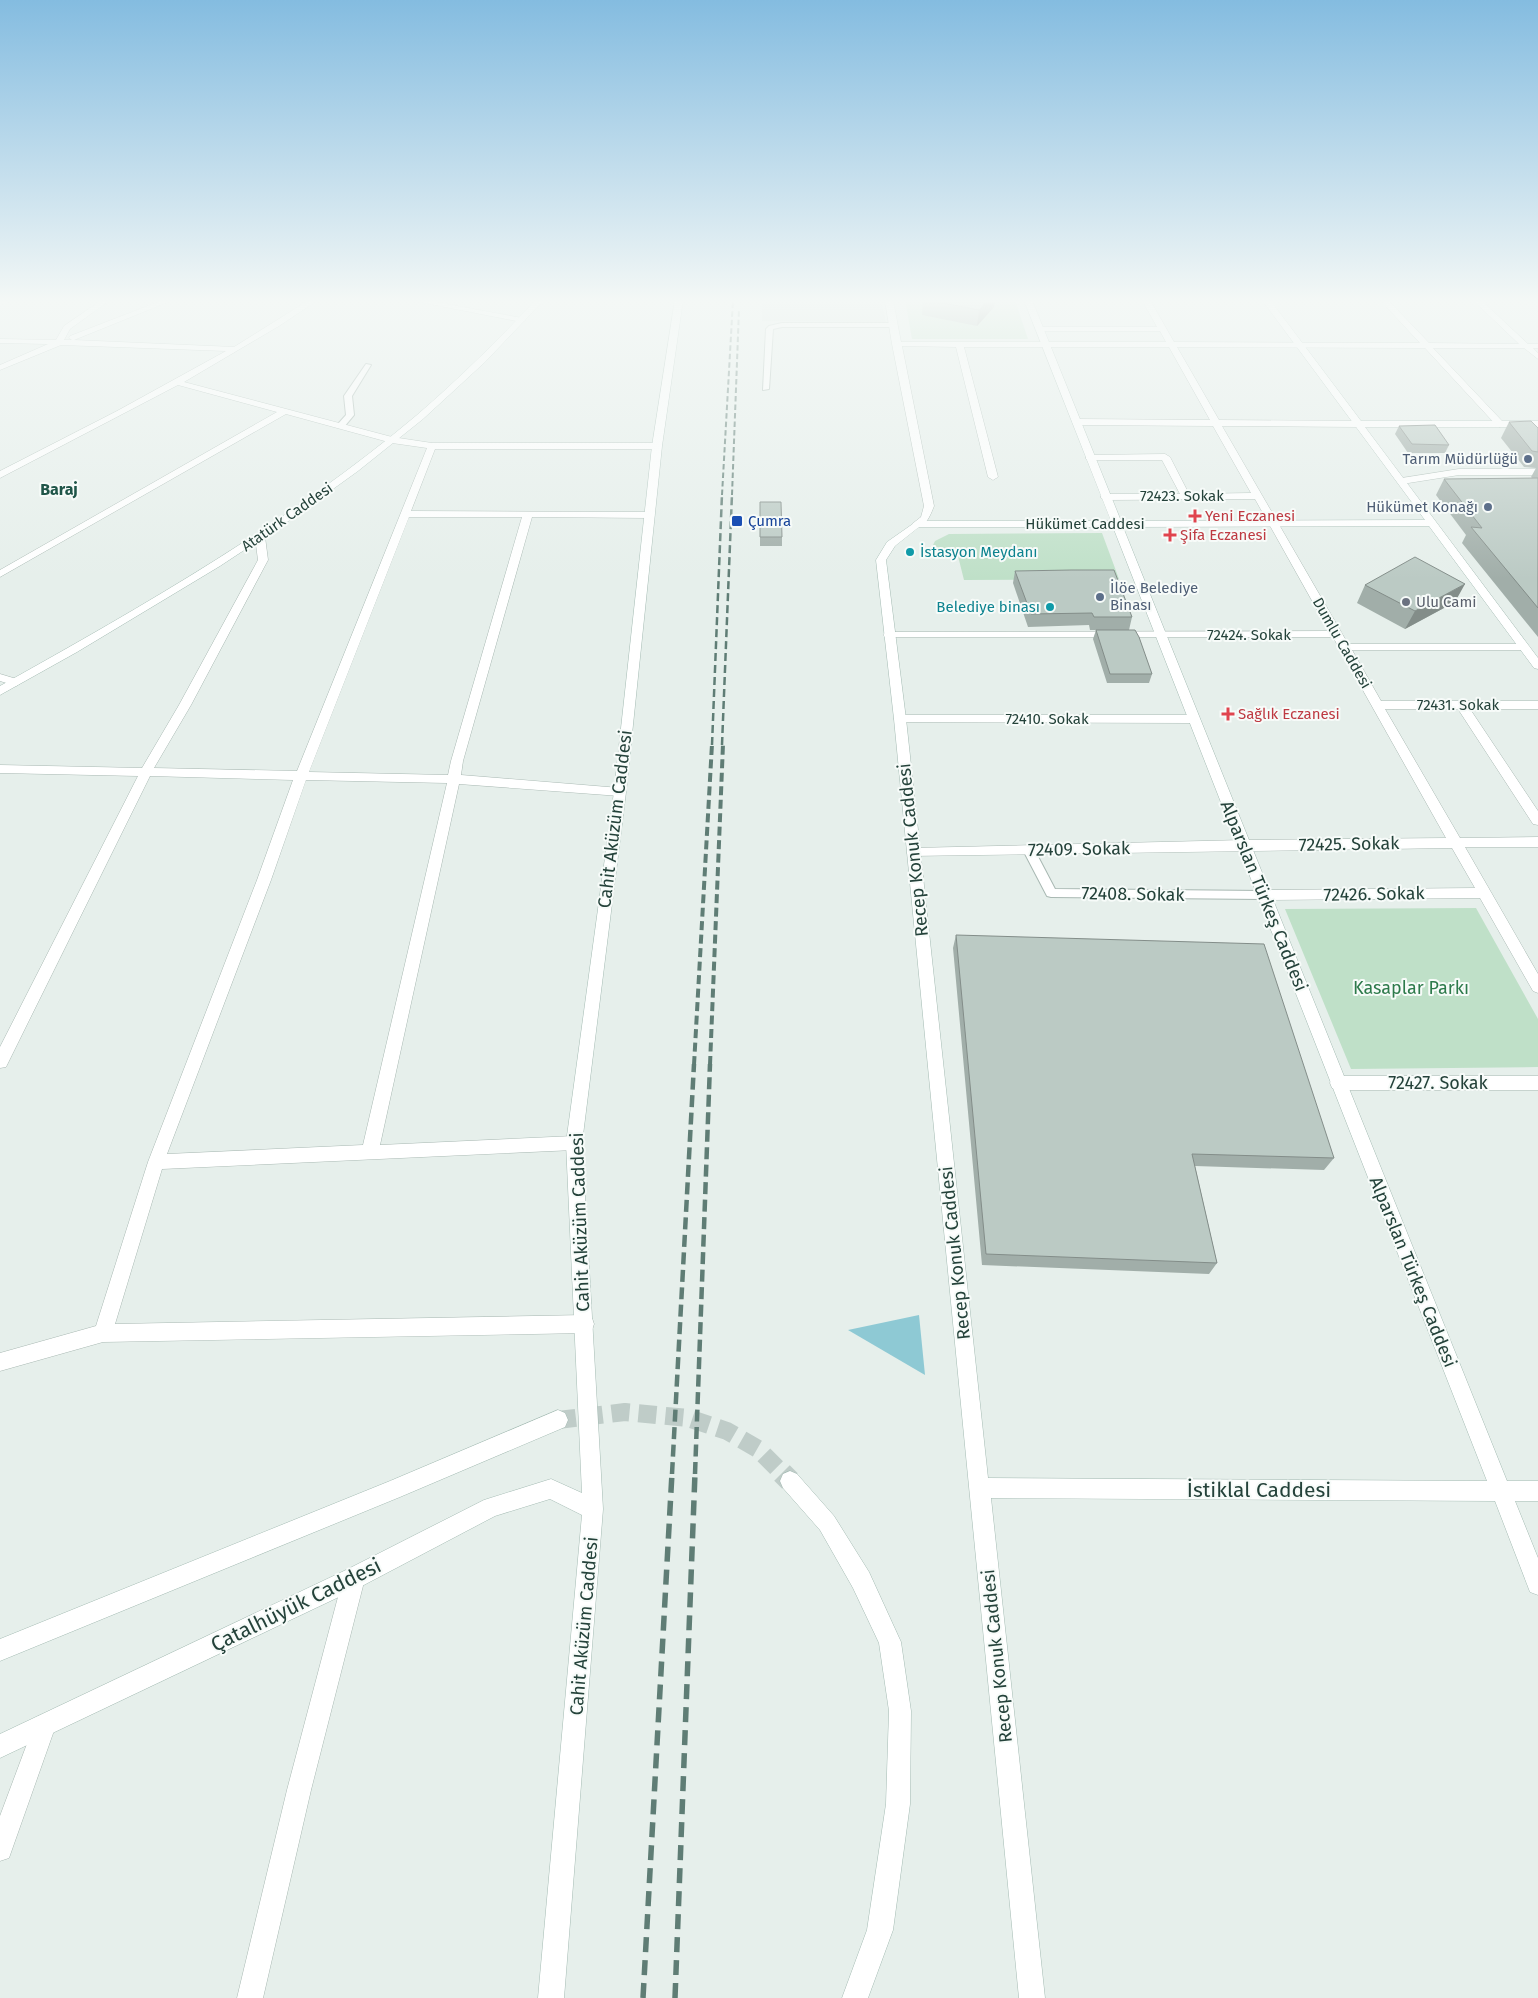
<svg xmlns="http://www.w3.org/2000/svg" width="1538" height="1998" font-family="'Fira Sans',sans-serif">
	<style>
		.built { fill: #d4dfda }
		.green { fill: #bfe0c8 }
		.water { fill: #8ec9d4 }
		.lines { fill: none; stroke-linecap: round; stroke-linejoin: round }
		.secondary-tunnel-far1 { stroke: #bfccc8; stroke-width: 18; stroke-dasharray: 18 9; stroke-linecap: butt }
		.secondary-tunnel { stroke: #bfccc8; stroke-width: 22; stroke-dasharray: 22 11; stroke-linecap: butt }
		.lane-casing { stroke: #a8b8b2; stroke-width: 2 }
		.street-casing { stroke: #a8b8b2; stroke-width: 1 }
		.secondary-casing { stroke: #a4bbb3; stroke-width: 1 }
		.lane { fill: #fff; fill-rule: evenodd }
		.street { fill: #fff; fill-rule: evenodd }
		.secondary { fill: #fff; fill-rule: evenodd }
		.rail-far4 { stroke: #5f7d75; stroke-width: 2; stroke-dasharray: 5.5 3; stroke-linecap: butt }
		.rail-far3 { stroke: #5f7d75; stroke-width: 2.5; stroke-dasharray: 8 4; stroke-linecap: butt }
		.rail-far2 { stroke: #5f7d75; stroke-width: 4; stroke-dasharray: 9 4.5; stroke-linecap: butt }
		.rail-far1 { stroke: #5f7d75; stroke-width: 4.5; stroke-dasharray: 12 5.5; stroke-linecap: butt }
		.rail { stroke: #5f7d75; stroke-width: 5.5; stroke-dasharray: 15 8; stroke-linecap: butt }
		.wall { fill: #a1aea9 }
		.shaded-wall { fill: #838d89 }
		.building { fill: #bbcac4; stroke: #838d89 }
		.service-dot { fill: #5c6f8a; stroke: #f7fbf9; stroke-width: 2 }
		.health-dot { fill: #e0444e; stroke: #f7fbf9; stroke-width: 2 }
		.transit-dot { fill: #1a4fb4; stroke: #f7fbf9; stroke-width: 2 }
		.culture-dot { fill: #0f9aa8; stroke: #f7fbf9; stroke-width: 2 }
		.worship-dot { fill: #6b7280; stroke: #f7fbf9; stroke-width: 2 }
		.labels { text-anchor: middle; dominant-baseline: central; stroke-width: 4; stroke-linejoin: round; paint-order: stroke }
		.far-service-label { font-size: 15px; fill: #4e5e75; stroke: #f7fbf9; text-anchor: end }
		.far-street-label { font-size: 15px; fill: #24423a; stroke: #f7fbf9 }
		.far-health-label { font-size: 15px; fill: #be3a42; stroke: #f7fbf9; text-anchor: start }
		.far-transit-label { font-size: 15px; fill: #164399; stroke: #f7fbf9; text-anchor: start }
		.far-culture-label { font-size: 15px; fill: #0d838f; stroke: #f7fbf9; text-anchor: start }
		.far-worship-label { font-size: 15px; fill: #5b616d; stroke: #f7fbf9; text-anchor: start }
		.far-neighbourhood-label { font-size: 16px; font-weight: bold; fill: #1f5548; stroke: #f7fbf9 }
		.street-label { font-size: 18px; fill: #24423a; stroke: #f7fbf9 }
		.park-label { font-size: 18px; fill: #2d7a4b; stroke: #f7fbf9 }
		.near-street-label { font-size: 21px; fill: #24423a; stroke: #f7fbf9 }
	</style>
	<rect width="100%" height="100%" fill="#e6efeb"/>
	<!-- built -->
	<path class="built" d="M 762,300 L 881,300 L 886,322 L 762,321 Z"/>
	<!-- green -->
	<path class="green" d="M 905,300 L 1015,300 L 1028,339 L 912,339 Z
		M 1102,533 L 1119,579 L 964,580 L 958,556 L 929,553 L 935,541 L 949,534 Z
		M 1476,908 L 1538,1019 L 1538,1067 L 1351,1069 L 1285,909 Z"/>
	<!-- water -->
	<path class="water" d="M 919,1315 L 925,1375 L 848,1330 Z"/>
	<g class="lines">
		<!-- secondary-tunnel-far1 -->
		<path class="secondary-tunnel-far1" d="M 558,1420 L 625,1412 L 688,1418 L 727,1431 L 758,1449 L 783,1474"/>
		<!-- secondary-tunnel -->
		<path class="secondary-tunnel" d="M 782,1473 L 790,1481"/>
		<!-- lane casing -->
		<g class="lane-casing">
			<path id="lane" d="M 782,323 L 893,323 L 896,325 L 893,327 L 782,327 L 773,329 L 769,389 L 763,390 L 766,329 L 769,326 Z
				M 366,364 L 371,365 L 352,396 L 354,415 L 344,427 L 338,427 L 337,425 L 346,415 L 344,396 Z
				M 1029,846 L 1033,847 L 1055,889 L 1263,891 L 1269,895 L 1263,899 L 1051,897 L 1047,896 L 1023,850 Z"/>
		</g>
		<!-- street casing -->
		<g class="street-casing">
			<path id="street" d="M 0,300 L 10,300 L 0,305 Z
				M 102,300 L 110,300 L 70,329 L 64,340 L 72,340 L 69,338 L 70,336 L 163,300 L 173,300 L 74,340 L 234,347 L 309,300 L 318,300 L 279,326 L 184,382 L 392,437 L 432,443 L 657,443 L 662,446 L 657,449 L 435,449 L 411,511 L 650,512 L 655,515 L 650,518 L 532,517 L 463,761 L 461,775 L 620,788 L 626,792 L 620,796 L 459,784 L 380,1145 L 574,1136 L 580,1138 L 582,1143 L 580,1148 L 574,1150 L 162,1169 L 115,1324 L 585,1315 L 592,1318 L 594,1324 L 592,1330 L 585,1333 L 103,1342 L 0,1371 L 0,1353 L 96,1326 L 148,1162 L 257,880 L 293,780 L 150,776 L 6,1067 L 0,1068 L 0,1047 L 138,776 L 0,773 L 0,765 L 142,768 L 179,705 L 258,560 L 255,537 L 260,534 L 265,537 L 268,560 L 191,705 L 154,768 L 297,771 L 427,448 L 392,443 L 286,414 L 0,577 L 0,570 L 277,412 L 178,385 L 0,478 L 0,471 L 117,411 L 226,351 L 61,345 L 0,370 L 0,365 L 48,344 L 0,343 L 0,339 L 56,340 L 64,326 ZM 409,517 L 522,517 L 451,761 L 448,775 L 309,772 ZM 306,780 L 447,783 L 363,1145 L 167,1154 L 271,880 Z
				M 410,300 L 425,300 L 522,318 L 526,320 L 522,322 Z
				M 885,300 L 893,300 L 901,342 L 1166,342 L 1160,331 L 1040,331 L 1036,329 L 1040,327 L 1157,327 L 1142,300 L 1150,300 L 1174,342 L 1420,343 L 1380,300 L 1388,300 L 1429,343 L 1519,344 L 1473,300 L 1481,300 L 1528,344 L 1538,344 L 1538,348 L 1533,348 L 1538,353 L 1538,359 L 1524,348 L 1433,348 L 1503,422 L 1504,424 L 1500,427 L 1497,426 L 1425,348 L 1177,347 L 1219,420 L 1359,421 L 1363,424 L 1359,427 L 1222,426 L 1348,644 L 1524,644 L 1530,647 L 1524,650 L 1352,650 L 1381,701 L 1538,701 L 1538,709 L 1470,709 L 1538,811 L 1538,825 L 1533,824 L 1458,709 L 1385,709 L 1460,838 L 1538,837 L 1538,847 L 1465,847 L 1538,974 L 1538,993 L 1533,991 L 1480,898 L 1263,900 L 1258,899 L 1256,895 L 1258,891 L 1263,890 L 1475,888 L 1452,848 L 909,856 L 907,853 L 909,850 L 914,848 L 1244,840 L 1446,838 L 1333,637 L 885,637 L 883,635 L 885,633 L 889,632 L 1329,631 L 1255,499 L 1105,500 L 1100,497 L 1105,494 L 1180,494 L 1162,460 L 1089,460 L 1086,459 L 1086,455 L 1165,454 L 1170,457 L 1189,494 L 1251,493 L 1213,426 L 1076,425 L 1072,422 L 1076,419 L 1210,420 L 1169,347 L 964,347 L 998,477 L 993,480 L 988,477 L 956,347 L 902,346 L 934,506 C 930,516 926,528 914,526 L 912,524 L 921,517 L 924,506 L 892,344 Z
				M 1459,469 L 1538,469 L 1538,475 L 1459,475 L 1402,484 L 1397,481 L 1402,478 Z
				M 0,674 L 20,680 L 22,682 L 16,686 L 0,681 Z
				M 900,715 L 1193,715 L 1199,719 L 1193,723 L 896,722 L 894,719 L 896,716 Z
				M 1338,1076 L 1538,1076 L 1538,1090 L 1338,1090 L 1332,1088 L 1330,1083 L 1332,1078 Z
				M 354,1567 L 362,1570 L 365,1578 L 311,1790 L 263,1998 L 237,1998 L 287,1790 L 343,1578 L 346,1570 Z
				M 45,1714 L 53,1717 L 56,1725 L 9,1858 L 0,1861 L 0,1816 L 37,1717 Z"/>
		</g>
		<!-- secondary casing -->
		<g class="secondary-casing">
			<path id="secondary" d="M 536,300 L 544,300 L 485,362 L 423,419 L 358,471 L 290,520 L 220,566 L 77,652 L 0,695 L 0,686 C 145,605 290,522 417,415 C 459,379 498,340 536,300 Z
				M 675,300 L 683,300 L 662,446 L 626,792 L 582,1143 L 603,1509 L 564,1998 L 538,1998 L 582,1515 L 550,1499 L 495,1516 L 362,1586 L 0,1758 L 0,1734 L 346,1570 L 484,1500 L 551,1479 L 582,1493 L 566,1143 L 614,792 L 652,446 Z
				M 1024,300 L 1032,300 L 1121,521 L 1425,520 L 1262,300 L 1270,300 L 1361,421 L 1538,421 L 1538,427 L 1365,427 L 1538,658 L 1538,669 L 1534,668 L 1429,526 L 1123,527 L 1507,1481 L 1538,1481 L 1538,1501 L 1515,1501 L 1538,1558 L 1538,1595 L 1530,1592 L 1495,1501 L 991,1498 L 1045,1998 L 1019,1998 L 894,719 L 876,560 L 887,542 L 917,521 L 1111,521 ZM 919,527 L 1113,527 L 1487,1481 L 988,1478 L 906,719 L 886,560 L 895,546 Z
				M 558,1410 L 565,1413 L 568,1420 L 565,1427 L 400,1497 L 0,1661 L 0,1639 L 390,1481 Z
				M 790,1471 L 797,1474 L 834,1516 L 869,1572 L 901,1642 L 911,1711 L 910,1804 L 893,1930 L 868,1998 L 842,1998 L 867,1930 L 886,1804 L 889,1711 L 879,1643 L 853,1588 L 820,1530 L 783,1488 L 780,1481 L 783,1474 Z"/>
		</g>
		<!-- lane -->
		<use href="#lane" class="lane"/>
		<!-- street -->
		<use href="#street" class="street"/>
		<!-- secondary -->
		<use href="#secondary" class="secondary"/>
		<!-- rail-far4 -->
		<path class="rail-far4" d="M 722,495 L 733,300
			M 732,495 L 739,309"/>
		<!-- rail-far3 -->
		<path class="rail-far3" d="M 712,745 L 722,494
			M 722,745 L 732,494"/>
		<!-- rail-far2 -->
		<path class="rail-far2" d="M 694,1065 L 712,744
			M 710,1065 L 723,744"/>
		<!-- rail-far1 -->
		<path class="rail-far1" d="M 672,1474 L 694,1064
			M 695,1474 L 710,1064"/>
		<!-- rail -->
		<path class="rail" d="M 643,1998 L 672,1473
			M 675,1998 L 695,1473"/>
	</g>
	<!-- wall -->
	<path class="wall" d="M 923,300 L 995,300 L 994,307 L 977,326 L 922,315 Z
		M 1509,422 L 1538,428 L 1538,637 L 1462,543 L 1466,535 L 1436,495 L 1444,479 L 1532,478 L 1531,477 L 1536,468 L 1524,467 L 1501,438 Z
		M 1399,426 L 1449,445 L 1445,453 L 1408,453 L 1395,434 Z
		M 760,502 L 782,537 L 782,546 L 760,546 Z
		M 1015,571 L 1132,617 L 1129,630 L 1090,630 L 1089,625 L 1028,627 L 1013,583 Z
		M 1365,585 L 1455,602 L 1405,629 L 1357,603 Z
		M 1096,630 L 1152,674 L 1149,683 L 1107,683 L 1093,639 Z
		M 956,935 L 1334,1158 L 1324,1170 L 1195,1166 L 1217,1263 L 1209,1274 L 982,1265 L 953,948 Z"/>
	<!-- shaded-wall -->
	<path class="shaded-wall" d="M 988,300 L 995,300 L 994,307 L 977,326 L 979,310 Z
		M 1465,584 L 1455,602 L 1405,629 L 1415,611 Z"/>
	<!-- building -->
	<path class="building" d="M 927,300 L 988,300 L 979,310 Z
		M 1531,421 L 1538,428 L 1538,452 L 1532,451 L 1509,422 Z
		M 1435,425 L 1449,445 L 1412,444 L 1399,426 Z
		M 1538,478 L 1538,608 L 1471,527 L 1482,528 L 1444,479 Z
		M 760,502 L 781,502 L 782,537 L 760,537 Z
		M 1415,557 L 1465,584 L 1415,611 L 1365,585 Z
		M 1071,570 L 1114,570 L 1132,617 L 1094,617 L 1092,613 L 1031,614 L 1015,571 Z
		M 1096,630 L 1135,630 L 1139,637 L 1152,674 L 1110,674 Z
		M 956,935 L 1264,944 L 1334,1158 L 1192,1154 L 1217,1263 L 986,1254 Z"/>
	<!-- sky -->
	<linearGradient id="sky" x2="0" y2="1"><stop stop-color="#84bce0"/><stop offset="0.52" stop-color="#f4f8f6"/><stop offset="1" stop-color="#f4f8f6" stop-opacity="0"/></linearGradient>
	<rect width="1538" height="579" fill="url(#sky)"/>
	<!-- markers -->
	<g class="service-dot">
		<circle cx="1528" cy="459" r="5"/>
		<circle cx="1488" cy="507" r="5"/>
		<circle cx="1100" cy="597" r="5"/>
	</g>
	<g class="health-dot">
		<path d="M1192.5 508.5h5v5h5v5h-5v5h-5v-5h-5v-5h5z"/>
		<path d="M1167.5 527.5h5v5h5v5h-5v5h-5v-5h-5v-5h5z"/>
		<path d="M1225.5 706.5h5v5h5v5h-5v5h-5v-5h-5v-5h5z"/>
	</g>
	<rect class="transit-dot" x="731" y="515" width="12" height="12" rx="2.5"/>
	<g class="culture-dot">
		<circle cx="910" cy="552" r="5"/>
		<circle cx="1050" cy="607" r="5"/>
	</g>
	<circle class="worship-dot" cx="1406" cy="602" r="5"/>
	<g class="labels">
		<!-- far-service labels -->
		<g class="far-service-label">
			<text x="1518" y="459">Tarım Müdürlüğü</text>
			<text x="1478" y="507">Hükümet Konağı</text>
			<text x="1110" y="588" text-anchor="start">İlöe Belediye<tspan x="1110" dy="17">Binası</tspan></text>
		</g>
		<!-- far-street labels -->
		<g class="far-street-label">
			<text x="1182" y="496">72423. Sokak</text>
			<text transform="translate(287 517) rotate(-35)">Atatürk Caddesi</text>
			<text x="1085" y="524">Hükümet Caddesi</text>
			<text x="1249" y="635">72424. Sokak</text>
			<text transform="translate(1342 643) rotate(60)">Dumlu Caddesi</text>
			<text x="1458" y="705">72431. Sokak</text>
			<text x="1047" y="719">72410. Sokak</text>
		</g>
		<!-- far-health labels -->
		<g class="far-health-label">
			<text x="1205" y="516">Yeni Eczanesi</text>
			<text x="1180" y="535">Şifa Eczanesi</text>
			<text x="1238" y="714">Sağlık Eczanesi</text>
		</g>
		<!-- far-transit labels -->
		<g class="far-transit-label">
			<text x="748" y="521">Çumra</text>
		</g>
		<!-- far-culture labels -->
		<g class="far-culture-label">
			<text x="920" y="552">İstasyon Meydanı</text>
			<text x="1040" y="607" text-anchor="end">Belediye binası</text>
		</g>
		<!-- far-worship labels -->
		<g class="far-worship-label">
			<text x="1416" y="602">Ulu Cami</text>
		</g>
		<!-- far-neighbourhood labels -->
		<g class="far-neighbourhood-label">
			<text x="59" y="489">Baraj</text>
		</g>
		<!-- street labels -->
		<g class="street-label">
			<text transform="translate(615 819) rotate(-83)">Cahit Aküzüm Caddesi</text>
			<text transform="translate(1349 844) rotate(-1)">72425. Sokak</text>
			<text transform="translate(1079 849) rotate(-1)">72409. Sokak</text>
			<text transform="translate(913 850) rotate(-96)">Recep Konuk Caddesi</text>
			<text transform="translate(1133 894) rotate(1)">72408. Sokak</text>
			<text transform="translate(1374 894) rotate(-1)">72426. Sokak</text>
			<text transform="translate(1264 896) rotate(68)">Alparslan Türkeş Caddesi</text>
			<text x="1438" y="1083">72427. Sokak</text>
			<text transform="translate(580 1222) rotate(-92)">Cahit Aküzüm Caddesi</text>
			<text transform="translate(955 1253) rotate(-96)">Recep Konuk Caddesi</text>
			<text transform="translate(1413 1272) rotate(68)">Alparslan Türkeş Caddesi</text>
			<text transform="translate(584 1626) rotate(-85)">Cahit Aküzüm Caddesi</text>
			<text transform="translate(997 1656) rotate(-96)">Recep Konuk Caddesi</text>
		</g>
		<!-- park labels -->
		<g class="park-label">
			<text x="1411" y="988">Kasaplar Parkı</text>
		</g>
		<!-- near-street labels -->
		<g class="near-street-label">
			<text x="1259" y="1490">İstiklal Caddesi</text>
			<text transform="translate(296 1605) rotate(-26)">Çatalhüyük Caddesi</text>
		</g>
	</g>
</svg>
